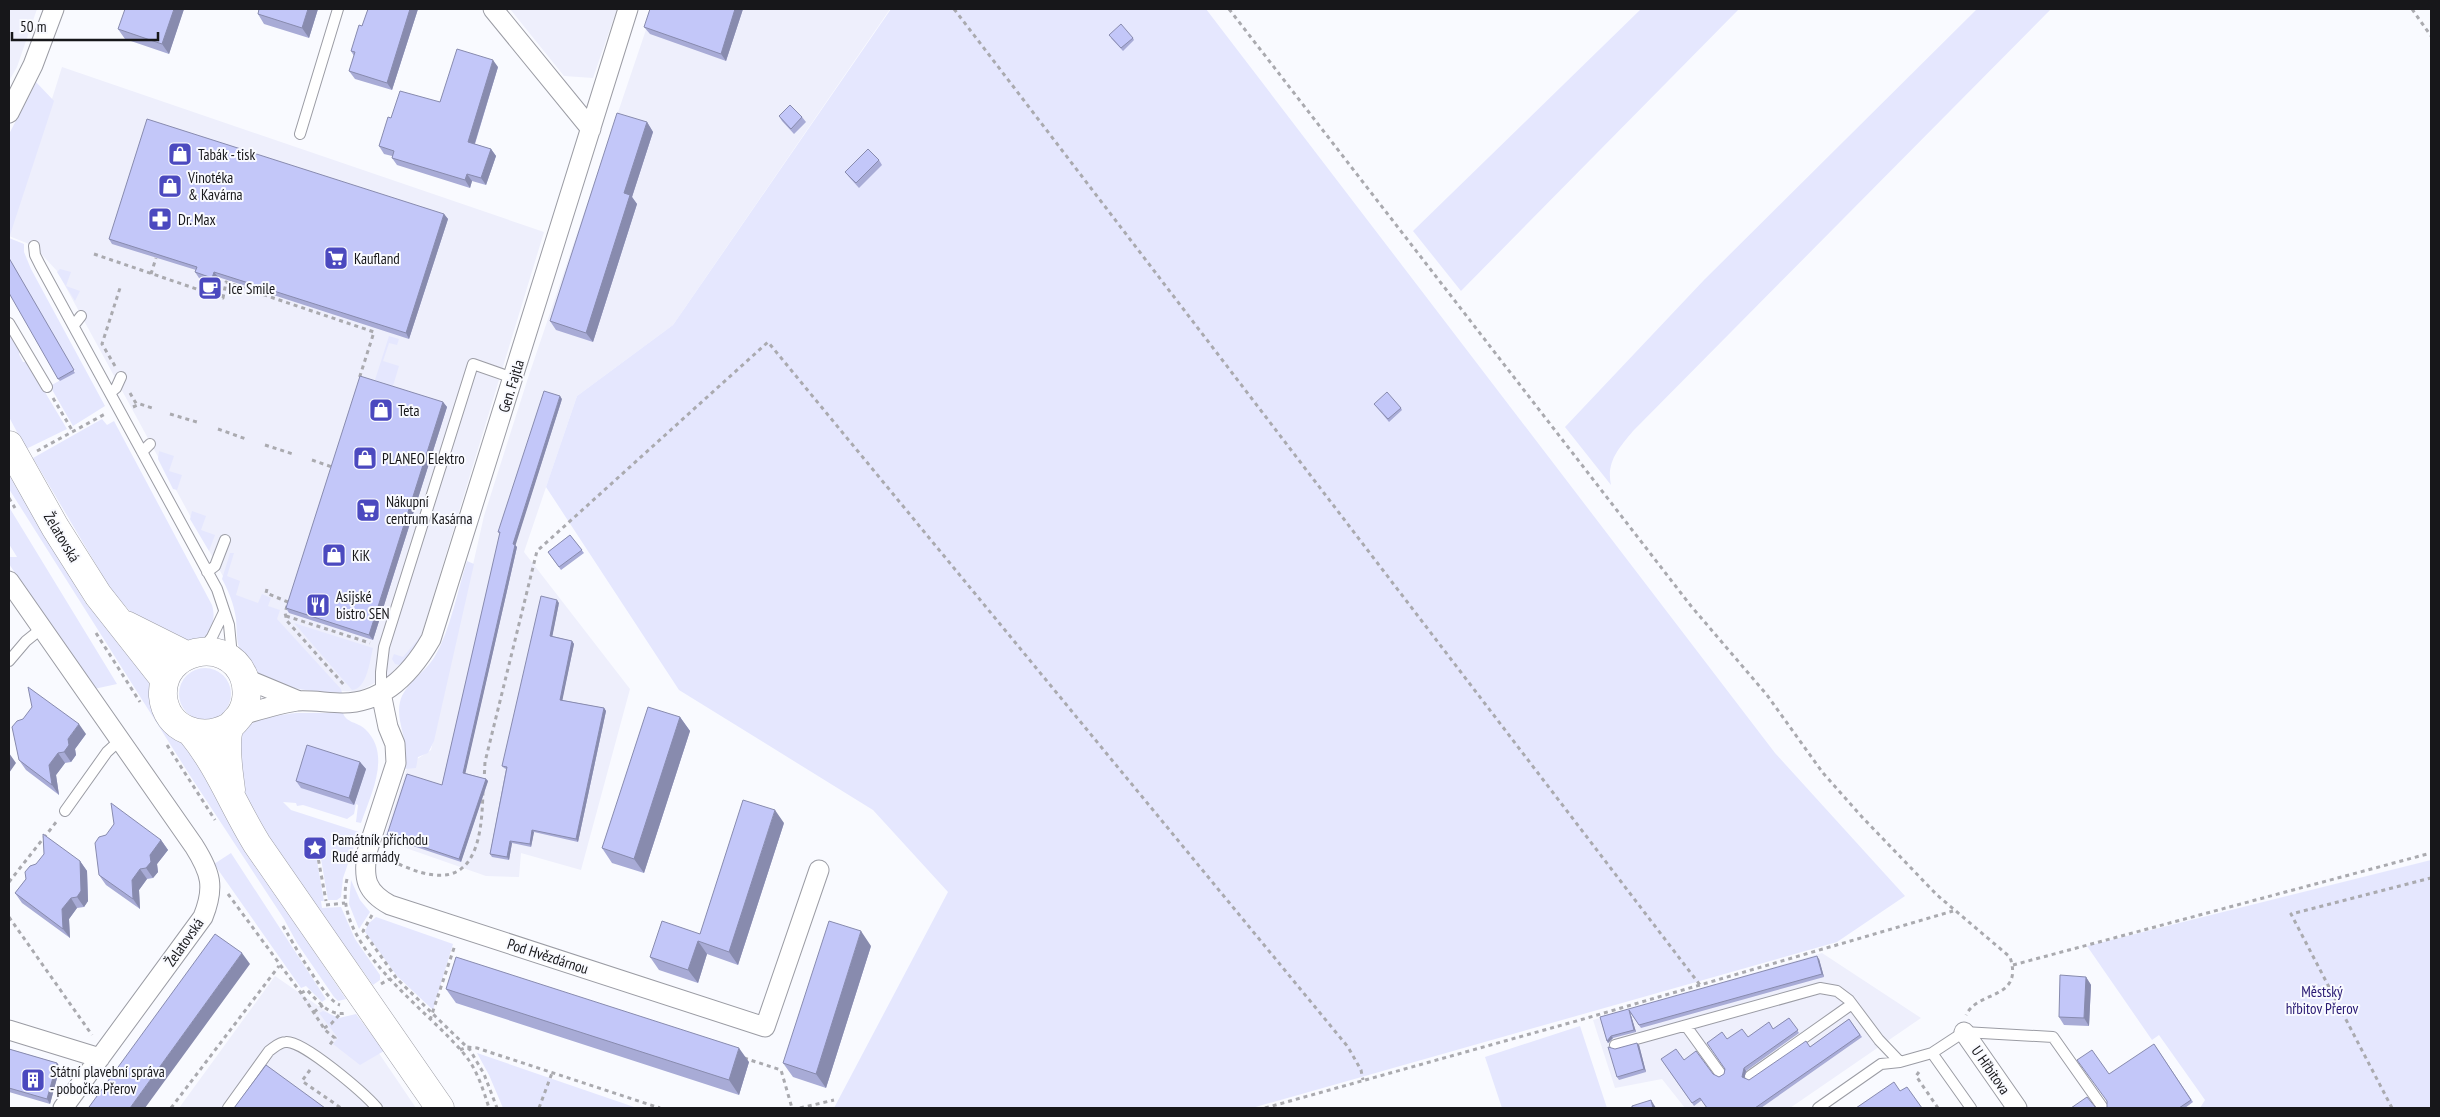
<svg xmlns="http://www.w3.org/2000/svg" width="2440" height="1117" font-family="'PT Sans Narrow',sans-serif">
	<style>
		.built { fill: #eeeffc }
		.green { fill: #e5e7fe }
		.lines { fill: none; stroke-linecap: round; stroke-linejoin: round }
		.service-casing { stroke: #9b9ca4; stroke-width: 12 }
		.minor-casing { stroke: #9b9ca4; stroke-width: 21 }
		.secondary-casing { stroke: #9b9ca4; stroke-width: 29 }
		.path { stroke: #aaaaaf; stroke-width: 3; stroke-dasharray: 4 4; stroke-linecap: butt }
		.service { stroke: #fff; stroke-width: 10 }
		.minor { stroke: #fff; stroke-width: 19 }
		.secondary { stroke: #fff; stroke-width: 28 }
		.wall { fill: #a8abd6 }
		.shaded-wall { fill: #888bae }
		.building { fill: #c3c7f9; stroke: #888bae }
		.labels { text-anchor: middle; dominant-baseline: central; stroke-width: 4; stroke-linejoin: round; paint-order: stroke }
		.poi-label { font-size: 15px; fill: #17171a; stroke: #f9faff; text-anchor: start }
		.street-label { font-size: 15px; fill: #17171a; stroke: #f9faff }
		.park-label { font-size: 15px; fill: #271872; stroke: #f9faff }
	</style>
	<rect width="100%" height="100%" fill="#f9faff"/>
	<!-- built -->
	<path class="built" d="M 9,9 L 37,9 L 17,67 L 9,81 Z
		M 510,9 L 617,9 L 593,78 L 564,76 Z
		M 653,9 L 890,9 L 673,325 L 577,396 L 524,552 L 630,689 L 581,870 L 521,853 L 519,877 L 486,876 L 383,840 L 408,765 L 431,750 L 484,516 L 528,378 Z
		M 62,67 L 544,232 L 419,643 L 389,676 L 357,692 L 303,688 L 236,607 L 225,580 L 57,271 L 34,246 L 9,236 Z
		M 1822,953 L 1921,1018 L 1790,1108 L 1685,1108 L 1662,1079 L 1615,1088 L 1593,1020 Z
		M 275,976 L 372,1043 L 416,1108 L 179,1108 Z"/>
	<!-- green -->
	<path class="green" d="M 891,9 L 1206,9 L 1775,753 L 1905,896 L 1837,942 L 1252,1108 L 834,1108 L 948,892 L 873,810 L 679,690 L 546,487 L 577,396 L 673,325 Z
		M 1641,9 L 1739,9 L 1461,291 L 1413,231 Z
		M 1977,9 L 2051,9 L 1633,431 C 1619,448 1606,462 1611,485 L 1565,427 L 1704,280 Z
		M 36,82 L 54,101 L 9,238 L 24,244 L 24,252 L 31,269 L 105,406 L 73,426 L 50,386 L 75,372 L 9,258 L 9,134 Z
		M 60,269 L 71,272 L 66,286 L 80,291 L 75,301 L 57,272 Z
		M 9,331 L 21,351 L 19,354 L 23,362 L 27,362 L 67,429 L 26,449 L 9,417 Z
		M 389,336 L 399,339 L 397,345 L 389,343 L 383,361 L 399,366 L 393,386 L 375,380 Z
		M 102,419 L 107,425 L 114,421 L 212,605 C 217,622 210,638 193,644 L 137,619 L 111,590 L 33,458 Z
		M 159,451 L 174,456 L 169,471 L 182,475 L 177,490 L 173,489 L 158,459 Z
		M 9,472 L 85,602 L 146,674 L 242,844 L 346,999 L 338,1001 L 334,997 L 297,943 L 284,919 L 189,774 L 9,489 Z
		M 9,507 L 117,684 L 94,689 L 9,564 L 9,557 L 17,557 L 9,544 Z
		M 192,511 L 206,516 L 201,530 L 215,535 L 209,551 L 190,519 Z
		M 230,553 L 234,553 L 227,576 L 240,581 L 236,595 L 258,603 L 262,594 L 271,598 L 268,606 L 280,610 L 277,619 L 341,689 L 342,693 C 306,692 256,687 240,650 C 236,641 237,629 236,619 C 234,604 229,592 222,579 Z
		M 467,561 L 474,564 L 434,741 L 428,753 L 418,757 L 416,768 L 404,769 C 411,742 395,723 400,702 C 404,684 426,672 435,656 C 451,628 457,592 467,561 Z
		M 294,623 L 373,648 C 370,660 367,689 352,690 Z
		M 421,636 C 417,647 409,659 399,665 L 395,664 L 392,659 L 394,654 L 403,657 Z
		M179 694a26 26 0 1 1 52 0a26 26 0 1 1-52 0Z
		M 296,713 L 343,713 C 346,723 358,722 365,729 C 392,754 371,794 361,823 L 356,822 L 358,805 L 356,804 L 354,814 L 347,819 L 303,805 L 297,806 L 296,803 L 283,802 L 291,810 L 359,832 L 343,878 L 341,897 L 337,900 L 328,900 L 320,853 L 324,852 L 324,849 L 311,852 L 312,855 L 316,855 L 324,901 L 321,901 L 322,908 L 341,907 L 355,939 L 380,975 L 380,980 L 373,985 C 343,939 204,784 243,731 C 254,717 281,715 296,713 Z
		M 231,853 L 326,999 L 322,1002 L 306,986 L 301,988 L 214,864 Z
		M 2431,860 L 2431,1108 L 2200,1108 L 2205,1100 L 2159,1035 L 2152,1040 L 2087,946 Z
		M 351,880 L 360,900 L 370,912 L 359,929 L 349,904 Z
		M 376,917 L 453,944 L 433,1010 L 397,976 L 365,932 L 368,924 Z
		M 323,1011 L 339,1018 L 356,1014 L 384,1051 L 360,1065 L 333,1044 L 338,1038 L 319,1013 Z
		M 1580,1026 L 1607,1108 L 1502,1108 L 1485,1057 Z
		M 477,1053 L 637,1108 L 503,1108 L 489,1075 Z"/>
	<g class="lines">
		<!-- service casing -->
		<g class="service-casing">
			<path id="service" d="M 300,134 L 338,9
				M 34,246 L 35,255 L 40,265 L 217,589 L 229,625 L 232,656
				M 9,323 L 47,387
				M 74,325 L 81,316
				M 110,393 L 116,388 L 121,377
				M 142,452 L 150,444
				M 207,572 L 215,566 L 225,540
				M 204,648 L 212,637 L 224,612
				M 9,661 L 26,641 L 41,629
				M 381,693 L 381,672 L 384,647 L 473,364 L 513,378
				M 65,811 L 107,752 L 119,741
				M 1686,1026 L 1720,1073
				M 1615,1045 L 1820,988 L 1837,991 L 1849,1000 L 1879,1040 L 1900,1062 L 1932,1053
				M 1750,1076 L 1852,1004
				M 228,1108 L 269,1051 C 275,1047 279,1042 286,1042 C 303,1040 365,1094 377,1108
				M 1818,1108 L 1881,1064 L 1900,1062
				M 1971,1108 L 1932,1053 L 1964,1032 L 2053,1037 L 2103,1108"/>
		</g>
		<!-- minor casing -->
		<g class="minor-casing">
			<path id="minor" d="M 493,9 L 591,129
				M 9,113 L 33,65 L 54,9
				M 9,581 L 194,846 C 211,873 215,887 203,917 L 63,1108
				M 244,678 L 299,701
				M 381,693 L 388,727 L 395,744 L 396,763 L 367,852 C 363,879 366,892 390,905 L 765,1027 L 819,870
				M 241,715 C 259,710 278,704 297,701 C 312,700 328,703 343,703 C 384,703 412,672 431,639 L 628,9
				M 9,1030 L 100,1058
				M 1964,1032 L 2017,1108"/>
		</g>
		<!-- secondary casing -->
		<g class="secondary-casing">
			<path id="secondary" d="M 9,445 L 55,527 L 98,595 L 165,680
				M 126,625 L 186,655
				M 229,727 C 202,742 166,730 163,696 C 160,649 227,634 244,677 C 249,692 247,709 236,720 C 234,723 230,725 229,729 C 224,745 229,773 231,790
				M 191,732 C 219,766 234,807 257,844 L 440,1108"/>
		</g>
		<!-- path -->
		<path class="path" d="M 954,9 L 1700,985
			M 1229,9 L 1691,606 L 1767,695 L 1823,773 L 1863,818 L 1937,895 L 2010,957 C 2024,1000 1978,990 1966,1015
			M 2412,9 L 2431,36
			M 94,254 L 223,298 L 226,282 L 374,332 L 359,379
			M 151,274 L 156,258
			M 115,366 L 102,344 L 120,288
			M 130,393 L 137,405
			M 53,398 L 72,430
			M 133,407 L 140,404 L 152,408
			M 170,414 L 200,423
			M 218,429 L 246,439
			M 265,445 L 293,454
			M 37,451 L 105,414
			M 312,460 L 332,467
			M 9,498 L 15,508
			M 267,589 L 266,593 L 288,602
			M 287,606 L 285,613 L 287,621 L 344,685
			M 286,616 L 370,643
			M 96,633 L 140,702
			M 167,745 L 215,820
			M 484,782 L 485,762 L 537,551 L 768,342 L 1348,1047 L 1361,1070 L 1363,1080
			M 317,852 L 326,901
			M 313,853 L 323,851
			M 384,858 C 400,864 418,874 435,875 C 481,880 482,822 483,790
			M 347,879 C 330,947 433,1012 468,1059 C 478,1073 484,1092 489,1108
			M 9,882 L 57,821
			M 228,894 L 301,993 L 325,1030 L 335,1038 L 328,1047
			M 326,905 L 345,903
			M 372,915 L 363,931 L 397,979 L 470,1050 L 484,1074 L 497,1108
			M 9,917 L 92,1035
			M 283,926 C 292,941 325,1001 340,1005
			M 2013,965 L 2431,853
			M 381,984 L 389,979
			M 301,993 L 307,990 C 317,1000 329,1017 346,1013
			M 314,1012 L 323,1005
			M 430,1020 L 455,945
			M 324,1028 L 331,1024 L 340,1014
			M 460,1050 L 467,1047 L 477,1048 L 660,1108
			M 744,1058 L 781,1070 L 792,1108
			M 310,1070 L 302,1081 L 341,1108
			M 1919,1072 L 1916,1076 L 1938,1108
			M 171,1108 L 279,966
			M 539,1108 L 552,1073
			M 800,1108 L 834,1100
			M 1265,1108 L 1580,1020 L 1953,911
			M 2392,1108 L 2291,914 L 2431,878"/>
		<!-- service -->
		<use href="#service" class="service"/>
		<!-- minor -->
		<use href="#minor" class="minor"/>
		<!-- secondary -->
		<use href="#secondary" class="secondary"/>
	</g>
	<!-- wall -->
	<path class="wall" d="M 184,9 L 169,54 L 125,39 L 118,29 Z
		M 259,9 L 318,9 L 309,38 L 264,24 L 258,14 Z
		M 368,9 L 418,9 L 392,90 L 355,79 L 349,71 L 354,56 L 351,51 L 362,26 Z
		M 743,9 L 726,61 L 650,34 L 644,27 Z
		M 1111,38 L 1133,38 L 1134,40 L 1123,51 Z
		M 498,67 L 475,144 L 491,149 L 496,156 L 486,185 L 472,181 L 470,188 L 397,165 L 392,158 L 392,156 L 384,154 L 379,146 L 391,118 L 440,102 Z
		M 779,116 L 802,117 L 806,122 L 794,134 L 782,121 Z
		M 647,122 L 653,132 L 632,197 L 637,204 L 593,342 L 556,330 L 550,321 Z
		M 879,160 L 882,165 L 859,188 L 849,177 L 845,172 Z
		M 444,214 L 448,219 L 409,339 L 218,277 L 216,283 L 199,278 L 195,272 L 196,270 L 112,244 L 109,239 Z
		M 9,258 L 75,373 L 60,381 L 58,379 Z
		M 562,399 L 515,545 L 517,547 L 465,773 L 486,779 L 488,781 L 461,862 L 389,838 L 387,835 L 442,785 L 500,534 L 498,532 Z
		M 443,402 L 447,407 L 373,640 L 289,613 L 286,608 Z
		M 1374,404 L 1401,408 L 1402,410 L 1389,422 Z
		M 570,535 L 584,553 L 561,570 L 548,552 Z
		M 559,603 L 552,636 L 572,641 L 574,644 L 562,700 L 604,708 L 606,711 L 578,842 L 534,832 L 531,847 L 512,843 L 509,860 L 492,857 L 490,854 L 506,769 L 504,768 L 502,766 Z
		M 680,717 L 690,731 L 644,873 L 612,863 L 602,848 Z
		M 86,734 L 75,749 L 76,755 L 71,762 L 65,763 L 56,775 L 59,795 L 26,770 L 19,760 Z
		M 360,762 L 366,769 L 354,805 L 301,788 L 296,781 Z
		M 784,823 L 738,965 L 707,954 L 698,983 L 659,970 L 650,957 L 700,934 Z
		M 161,840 L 168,850 L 157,864 L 158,872 L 153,878 L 147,879 L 139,890 L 140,909 L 106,885 L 99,875 Z
		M 80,861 L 87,871 L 88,901 L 84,907 L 77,908 L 69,919 L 70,938 L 22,903 L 15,893 L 26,879 Z
		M 871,946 L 826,1088 L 793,1077 L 783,1063 Z
		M 1819,959 L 1824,977 L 1641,1028 L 1630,1012 L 1636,1032 L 1613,1038 L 1608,1043 L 1607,1041 L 1600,1017 Z
		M 2086,977 L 2091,985 L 2089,1026 L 2064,1025 L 2059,1017 Z
		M 446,989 L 749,1062 L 739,1095 L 456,1003 Z
		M 1789,1018 L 1799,1033 L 1746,1071 L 1744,1078 L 1749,1080 L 1810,1047 L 1849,1019 L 1862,1037 L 1761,1108 L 1707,1108 L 1702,1100 L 1694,1106 L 1661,1059 L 1684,1060 L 1719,1077 L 1724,1074 L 1727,1039 L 1748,1037 L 1773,1029 Z
		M 2154,1044 L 2193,1102 L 2185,1108 L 2107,1108 Z
		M 1639,1045 L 1646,1072 L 1619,1080 L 1617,1077 L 1615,1049 Z
		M 9,1049 L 57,1063 L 60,1067 L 50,1104 L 9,1092 Z"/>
	<!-- shaded-wall -->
	<path class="shaded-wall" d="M 174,9 L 184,9 L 169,54 L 162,44 Z
		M 308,9 L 318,9 L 309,38 L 302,28 Z
		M 410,9 L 418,9 L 392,90 L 387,83 Z
		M 735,9 L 743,9 L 726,61 L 721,54 Z
		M 493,60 L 498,67 L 473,149 L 468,142 Z
		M 647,122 L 653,132 L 632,197 L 637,204 L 593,342 L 586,333 L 624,193 Z
		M 491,149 L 496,156 L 486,185 L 481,178 Z
		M 467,174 L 472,181 L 470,188 L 465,180 Z
		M 444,214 L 448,219 L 409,339 L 406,333 Z
		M 214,272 L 218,277 L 216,283 L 212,278 Z
		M 560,396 L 562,399 L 515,547 L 513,544 Z
		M 443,402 L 447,407 L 373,640 L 369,635 Z
		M 515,545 L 517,547 L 465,775 L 463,773 Z
		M 557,600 L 559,603 L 552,638 L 550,636 Z
		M 572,641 L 574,644 L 562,702 L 560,700 Z
		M 604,708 L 606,711 L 578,842 L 576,839 Z
		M 680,717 L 690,731 L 644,873 L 634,859 Z
		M 79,724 L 86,734 L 75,749 L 76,755 L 71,762 L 64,752 L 68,739 Z
		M 9,753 L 16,763 L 9,773 Z
		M 58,753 L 65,763 L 56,775 L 59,795 L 52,785 L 49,765 Z
		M 360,762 L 366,769 L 354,805 L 349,798 Z
		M 486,779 L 488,781 L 461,862 L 459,859 Z
		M 775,810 L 784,823 L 738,965 L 729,952 Z
		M 532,830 L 534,832 L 531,847 L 530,844 Z
		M 161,840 L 168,850 L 157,864 L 158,872 L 153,878 L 146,868 L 150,855 Z
		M 510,841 L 512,843 L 509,860 L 507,857 Z
		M 80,861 L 87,871 L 88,901 L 84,907 L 77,897 Z
		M 140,869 L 147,879 L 139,890 L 140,909 L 133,899 L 132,880 Z
		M 71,898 L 77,908 L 69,919 L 70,938 L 63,929 L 62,909 Z
		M 861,931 L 871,946 L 826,1088 L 816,1074 Z
		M 698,941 L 707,954 L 698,983 L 688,970 Z
		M 242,953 L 250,964 L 145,1108 L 130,1108 Z
		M 1817,956 L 1819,959 L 1824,977 L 1822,974 Z
		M 2086,977 L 2091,985 L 2089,1026 L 2084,1018 Z
		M 1629,1010 L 1630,1012 L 1636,1032 L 1634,1030 Z
		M 1611,1036 L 1613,1038 L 1608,1043 L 1607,1041 Z
		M 1637,1043 L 1639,1045 L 1646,1072 L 1644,1069 Z
		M 739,1048 L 749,1062 L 739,1095 L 729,1080 Z
		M 57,1063 L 60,1067 L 50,1104 L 47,1099 Z
		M 1744,1068 L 1746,1071 L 1744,1080 L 1742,1077 Z
		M 1651,1100 L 1656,1108 L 1653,1108 Z"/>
	<!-- building -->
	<path class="building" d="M 125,9 L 174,9 L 162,44 L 118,29 Z
		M 259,9 L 308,9 L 302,28 L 258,14 Z
		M 368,9 L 410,9 L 387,83 L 349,71 L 355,52 L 351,51 L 359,25 L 362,26 Z
		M 650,9 L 735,9 L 721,54 L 644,27 Z
		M 1121,24 L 1133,38 L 1121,48 L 1109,35 Z
		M 457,49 L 493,60 L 468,142 L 491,149 L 481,178 L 467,174 L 465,180 L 392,158 L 394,151 L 379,146 L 388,117 L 391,118 L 400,91 L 440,102 Z
		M 790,105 L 802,117 L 791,129 L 779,116 Z
		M 617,113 L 647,122 L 624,193 L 630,195 L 586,333 L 550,321 Z
		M 147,119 L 444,214 L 406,333 L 214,272 L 212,278 L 195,272 L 197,267 L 109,239 Z
		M 868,149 L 879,160 L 856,183 L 845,172 Z
		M 9,258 L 74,370 L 58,379 L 9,293 Z
		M 360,376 L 443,402 L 369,635 L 286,608 Z
		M 544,391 L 560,396 L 513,544 L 515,545 L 463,773 L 486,779 L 459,859 L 387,835 L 407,774 L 442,785 L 500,532 L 498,532 Z
		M 1387,392 L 1401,408 L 1388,419 L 1374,404 Z
		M 570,535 L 582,550 L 559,567 L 548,552 Z
		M 541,596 L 557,600 L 550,636 L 572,641 L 560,700 L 604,708 L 576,839 L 532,830 L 530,844 L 510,841 L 507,857 L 490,854 L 507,767 L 502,766 Z
		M 28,687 L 79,724 L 68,739 L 69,745 L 64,752 L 58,753 L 49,765 L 52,785 L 19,760 L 12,727 L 17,721 L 23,719 L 32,707 Z
		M 648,707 L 680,717 L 634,859 L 602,848 Z
		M 307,745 L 360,762 L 349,798 L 296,781 Z
		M 743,800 L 775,810 L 729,952 L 698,941 L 688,970 L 650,957 L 662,921 L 700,934 Z
		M 111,803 L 161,840 L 150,855 L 151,862 L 146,868 L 140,869 L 132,880 L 133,899 L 99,875 L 95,843 L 99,837 L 106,835 L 114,824 Z
		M 43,834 L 80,861 L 81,891 L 77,897 L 71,898 L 62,909 L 63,929 L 15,893 L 26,879 L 25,872 L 30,866 L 36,864 L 44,854 Z
		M 829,921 L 861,931 L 816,1074 L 783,1063 Z
		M 215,934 L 242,953 L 130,1108 L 92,1108 L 89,1107 Z
		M 1817,956 L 1822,974 L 1639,1025 L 1629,1010 L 1634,1030 L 1611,1036 L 1607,1041 L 1600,1017 Z
		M 456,957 L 739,1048 L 729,1080 L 446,989 Z
		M 2060,975 L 2086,977 L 2084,1018 L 2059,1017 Z
		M 1789,1018 L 1798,1030 L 1744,1068 L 1742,1077 L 1749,1080 L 1806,1041 L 1810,1047 L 1849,1019 L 1860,1035 L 1755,1108 L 1707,1108 L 1700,1098 L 1692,1103 L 1661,1059 L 1676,1049 L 1684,1060 L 1696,1051 L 1713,1074 L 1719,1077 L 1724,1074 L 1725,1069 L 1707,1043 L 1722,1032 L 1727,1039 L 1742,1029 L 1748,1037 L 1769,1022 L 1773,1029 Z
		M 1637,1043 L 1644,1069 L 1617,1077 L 1608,1047 L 1615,1049 Z
		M 2154,1044 L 2191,1100 L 2179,1108 L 2107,1108 L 2107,1101 L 2077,1060 L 2092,1050 L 2109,1074 Z
		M 9,1049 L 57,1063 L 47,1099 L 9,1088 Z
		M 266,1065 L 325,1108 L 234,1108 Z
		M 1894,1082 L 1900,1091 L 1907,1087 L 1922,1108 L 1856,1108 Z
		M 2087,1097 L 2096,1108 L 2071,1108 Z
		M 1651,1100 L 1653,1108 L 1632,1108 L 1632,1106 Z"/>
	<!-- icons -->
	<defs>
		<g id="shop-square" transform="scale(1.25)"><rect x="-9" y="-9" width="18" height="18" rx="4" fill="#4b49bf" stroke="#f9faff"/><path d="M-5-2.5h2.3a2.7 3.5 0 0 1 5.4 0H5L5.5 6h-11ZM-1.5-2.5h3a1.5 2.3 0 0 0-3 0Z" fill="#fff"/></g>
		<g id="pharmacy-square" transform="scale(1.25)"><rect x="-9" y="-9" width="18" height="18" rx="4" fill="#4b49bf" stroke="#f9faff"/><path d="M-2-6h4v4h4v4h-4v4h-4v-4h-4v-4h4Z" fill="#fff"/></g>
		<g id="supermarket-square" transform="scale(1.25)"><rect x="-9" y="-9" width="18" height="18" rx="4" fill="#4b49bf" stroke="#f9faff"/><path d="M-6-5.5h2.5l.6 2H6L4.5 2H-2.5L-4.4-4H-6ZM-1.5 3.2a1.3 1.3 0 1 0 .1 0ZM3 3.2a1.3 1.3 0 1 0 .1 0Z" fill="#fff"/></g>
		<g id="cafe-square" transform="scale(1.25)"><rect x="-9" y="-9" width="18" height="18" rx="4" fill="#4b49bf" stroke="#f9faff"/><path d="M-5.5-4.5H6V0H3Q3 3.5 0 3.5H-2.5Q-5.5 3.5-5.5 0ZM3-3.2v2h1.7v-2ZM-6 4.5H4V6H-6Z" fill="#fff"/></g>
		<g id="restaurant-square" transform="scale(1.25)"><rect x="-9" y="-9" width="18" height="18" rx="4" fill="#4b49bf" stroke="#f9faff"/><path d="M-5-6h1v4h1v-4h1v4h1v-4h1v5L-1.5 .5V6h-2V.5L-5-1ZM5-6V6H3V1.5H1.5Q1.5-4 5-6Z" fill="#fff"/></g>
		<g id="sight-square" transform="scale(1.25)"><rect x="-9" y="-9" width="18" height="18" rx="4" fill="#4b49bf" stroke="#f9faff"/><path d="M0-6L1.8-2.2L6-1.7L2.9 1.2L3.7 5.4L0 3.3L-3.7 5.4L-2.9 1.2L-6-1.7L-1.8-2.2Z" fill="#fff"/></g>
		<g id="building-square" transform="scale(1.25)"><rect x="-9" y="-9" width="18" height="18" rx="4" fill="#4b49bf" stroke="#f9faff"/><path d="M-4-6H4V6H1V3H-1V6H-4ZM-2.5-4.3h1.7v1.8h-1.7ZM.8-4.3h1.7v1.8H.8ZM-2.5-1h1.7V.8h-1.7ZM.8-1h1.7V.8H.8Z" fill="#fff"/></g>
	</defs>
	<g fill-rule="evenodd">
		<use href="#shop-square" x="180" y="154"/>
		<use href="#shop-square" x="170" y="186"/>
		<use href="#pharmacy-square" x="160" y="219"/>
		<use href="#supermarket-square" x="336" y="258"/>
		<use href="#cafe-square" x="210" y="288"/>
		<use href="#shop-square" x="381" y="410"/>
		<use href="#shop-square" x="365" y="458"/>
		<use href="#supermarket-square" x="368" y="510"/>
		<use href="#shop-square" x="334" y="555"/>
		<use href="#restaurant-square" x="318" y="605"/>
		<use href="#sight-square" x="315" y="848"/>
		<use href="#building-square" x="33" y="1080"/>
	</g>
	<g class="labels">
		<!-- poi labels -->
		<g class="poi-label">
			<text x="198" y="154">Tabák - tisk</text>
			<text x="188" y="177">Vinotéka<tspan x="188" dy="17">&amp; Kavárna</tspan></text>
			<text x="178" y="219">Dr. Max</text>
			<text x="354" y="258">Kaufland</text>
			<text x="228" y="288">Ice Smile</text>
			<text x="398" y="410">Teta</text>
			<text x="382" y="458">PLANEO Elektro</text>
			<text x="386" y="501">Nákupní<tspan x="386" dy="17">centrum Kasárna</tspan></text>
			<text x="352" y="555">KiK</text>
			<text x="336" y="596">Asijské<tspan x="336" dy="17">bistro SEN</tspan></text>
			<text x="332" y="839">Památník příchodu<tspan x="332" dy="17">Rudé armády</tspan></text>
			<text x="50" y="1071">Státní plavební správa<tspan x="50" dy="17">- pobočka Přerov</tspan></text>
		</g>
		<!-- street labels -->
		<g class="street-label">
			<text transform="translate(511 386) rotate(-73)">Gen. Fajtla</text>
			<text transform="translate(62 537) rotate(59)">Želatovská</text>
			<text transform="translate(184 942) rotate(-55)">Želatovská</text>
			<text transform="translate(548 956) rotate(18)">Pod Hvězdárnou</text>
			<text transform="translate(1991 1070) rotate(55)">U Hřbitova</text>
		</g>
		<!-- park labels -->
		<g class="park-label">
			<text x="2322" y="991">Městský<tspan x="2322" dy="17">hřbitov Přerov</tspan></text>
		</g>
	</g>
	<!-- border -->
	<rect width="2440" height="1117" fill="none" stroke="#17171a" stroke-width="20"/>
	<!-- scale -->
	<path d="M12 32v8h146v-8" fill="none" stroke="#17171a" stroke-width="2.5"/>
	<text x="20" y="32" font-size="15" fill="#17171a" stroke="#f9faff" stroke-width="4" paint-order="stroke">50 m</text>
</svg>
